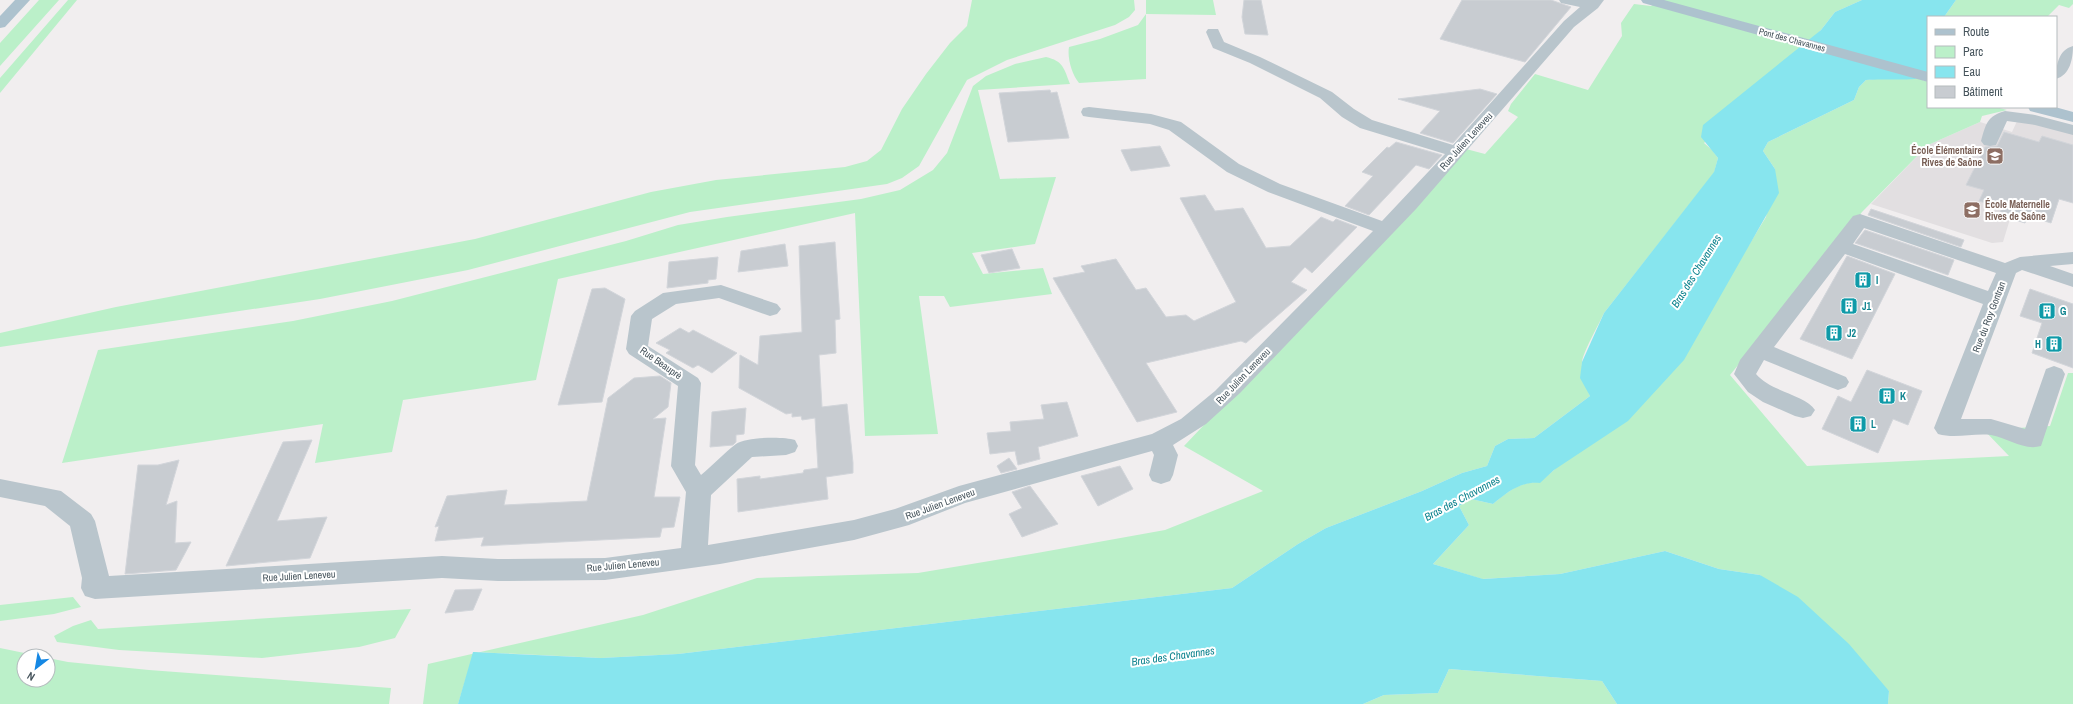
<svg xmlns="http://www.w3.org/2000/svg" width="2073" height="704" font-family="'Archivo Narrow',sans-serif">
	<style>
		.education { fill: #e2dfe1 }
		.green { fill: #bbf0c9 }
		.water { fill: #87e5ee }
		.building { fill: #c8ccd1; stroke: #d2d5da }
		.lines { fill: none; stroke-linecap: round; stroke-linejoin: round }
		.minor { fill: #b9c5cc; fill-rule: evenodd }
		.major { fill: #adc2ce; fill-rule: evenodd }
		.labels { text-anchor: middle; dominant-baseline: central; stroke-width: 4; stroke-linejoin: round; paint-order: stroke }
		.far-street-label { font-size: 9px; fill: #46545c; stroke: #fff }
		.street-label { font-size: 10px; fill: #46545c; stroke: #fff }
		.education-label { font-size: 10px; font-weight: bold; fill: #785e54; stroke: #fff; text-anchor: end }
		.culture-label { font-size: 10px; font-weight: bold; fill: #0d838f; stroke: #fff; text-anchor: start }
		.water-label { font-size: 11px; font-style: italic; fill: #0b828d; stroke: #fff }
	</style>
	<rect width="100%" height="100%" fill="#f1eeef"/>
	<!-- education -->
	<path class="education" d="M 2018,119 L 2073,134 L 2073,193 L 2070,202 L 2059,199 L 2051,223 L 2028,216 L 2025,223 L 2010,219 L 2003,242 L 1992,243 L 1871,204 L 1928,145 L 1980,122 L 2012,132 Z"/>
	<!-- green -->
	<path class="green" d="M 39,0 L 59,0 L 0,66 L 0,43 Z
		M 68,0 L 77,0 L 0,93 L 0,78 Z
		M 972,0 L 1134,0 L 1135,10 L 1129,17 L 1115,25 L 1007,60 L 967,80 L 919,166 L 902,178 L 887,184 L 690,212 L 468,270 L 320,299 L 0,347 L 0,333 L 116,307 L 475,239 L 651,192 L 716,180 L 845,167 L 867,161 L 881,150 L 902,109 L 926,74 L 950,43 L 967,26 Z
		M 1146,0 L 1213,0 L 1216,15 L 1146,14 L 1146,79 L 1079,83 C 1072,75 1067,58 1069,47 L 1100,39 L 1138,25 L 1146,14 Z
		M 1659,0 L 1862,0 L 1835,12 L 1821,30 L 1704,143 L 1712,150 L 1718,158 L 1714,173 L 1604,313 C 1599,324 1583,352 1582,362 C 1581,372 1586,387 1590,396 L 1534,438 L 1508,439 L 1495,446 L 1487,466 L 1462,473 L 1422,491 L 1326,528 L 1298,544 L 1232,588 L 678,654 L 601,658 L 474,652 L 458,704 L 423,704 L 428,664 L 643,615 L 757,578 L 918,573 L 1037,553 L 1165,530 L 1263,491 L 1184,446 L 1466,149 L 1485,154 L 1518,117 L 1508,111 L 1511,104 L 1535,74 L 1588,90 L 1622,36 L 1621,23 L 1634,4 L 1651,6 Z
		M 1956,0 L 2073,0 L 2073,4 L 2069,8 L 2059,5 L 2047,17 L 1944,17 Z
		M 1046,57 C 1063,61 1064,68 1070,84 L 978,90 L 1000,179 L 1056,177 L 1035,244 L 972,253 L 983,274 L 1043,268 L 1052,294 L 950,307 L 944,296 L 919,296 L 938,434 L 865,436 L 855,213 L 558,279 L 536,380 L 403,400 L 392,452 L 315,463 L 323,424 L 62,463 L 98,350 L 293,321 L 392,301 L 626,241 L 678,225 L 727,217 L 861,199 L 900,190 L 933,170 L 947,153 L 973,86 L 986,76 L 1015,64 Z
		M 1884,78 L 1920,79 L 1928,82 L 1928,107 L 1996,107 L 2007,110 L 1982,116 L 1980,122 L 1928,145 L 1862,212 L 1730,375 L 1807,466 L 2009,456 L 1984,430 L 2050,426 L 2068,373 L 2073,373 L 2073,704 L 1888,704 L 1889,691 L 1760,575 L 1719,569 L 1665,551 L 1560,574 L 1482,579 L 1433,564 L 1469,525 L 1459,506 L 1471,499 L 1493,504 C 1507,492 1521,481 1540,482 L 1554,470 L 1735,268 L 1766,217 L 1775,169 L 1763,151 L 1768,142 L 1854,100 L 1859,87 L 1866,80 Z
		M 73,597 L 81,607 L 54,614 L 0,621 L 0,605 Z
		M 411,609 L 395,638 L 359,647 L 262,658 L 119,650 L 57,642 L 54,636 L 73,626 L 91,620 L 98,629 Z
		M 0,648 L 39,656 L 24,656 L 24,680 L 48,680 L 48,658 L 68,662 L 149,670 L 391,688 L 389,704 L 0,704 Z
		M 1449,669 L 1602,681 L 1617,704 L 1363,704 L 1384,695 L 1438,693 Z"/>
	<!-- water -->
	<path class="water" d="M 1862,0 L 1956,0 L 1944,17 L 1928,17 L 1928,76 C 1913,82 1884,78 1866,80 L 1859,87 L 1854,100 L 1768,142 L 1763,151 L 1775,169 L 1779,193 L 1684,360 L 1628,421 L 1554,470 L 1540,483 C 1521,481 1507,492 1493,504 L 1471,499 L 1459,506 L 1469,525 L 1433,564 L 1483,579 L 1560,574 L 1665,551 L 1719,569 L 1760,575 L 1798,597 L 1849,644 L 1889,691 L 1888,704 L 1617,704 L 1602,681 L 1449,669 L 1438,693 L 1384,695 L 1363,704 L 458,704 L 473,652 L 601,658 L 678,654 L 1232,588 L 1298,544 L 1326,528 L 1422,491 L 1462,473 L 1487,466 L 1495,446 L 1508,439 L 1534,438 L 1590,396 L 1580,378 L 1582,362 L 1604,313 L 1714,172 L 1718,158 L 1701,137 L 1703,125 L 1821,30 L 1835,12 Z"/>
	<!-- building -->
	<path class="building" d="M 1244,0 L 1261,0 L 1268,35 L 1245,34 L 1242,17 Z
		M 1462,0 L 1551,0 L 1571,7 L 1525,62 L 1440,39 Z
		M 1480,89 L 1497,94 L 1453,143 L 1420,133 L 1440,111 L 1398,99 Z
		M 1050,90 L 1051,93 L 1057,92 L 1069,138 L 1008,142 L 999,93 Z
		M 2004,132 L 2039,142 L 2042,136 L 2073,145 L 2073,203 L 2059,199 L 2051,223 L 2028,216 L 2025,223 L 1999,215 L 2002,208 L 1979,201 L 1984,190 L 1966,185 L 1985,147 L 1997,146 Z
		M 1396,142 L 1442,155 L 1429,169 L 1416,165 L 1369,215 L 1345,206 L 1373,176 L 1362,172 L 1387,147 L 1389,148 Z
		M 1160,146 L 1170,166 L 1131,171 L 1121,150 Z
		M 1205,195 L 1215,211 L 1243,208 L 1266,248 L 1290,246 L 1321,217 L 1333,222 L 1336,219 L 1357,227 L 1312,273 L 1305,267 L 1291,282 L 1307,290 L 1246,343 L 1241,341 L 1146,363 L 1177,412 L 1137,422 L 1053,278 L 1085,272 L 1081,266 L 1116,259 L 1136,290 L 1146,288 L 1166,317 L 1186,315 L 1194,321 L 1236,302 L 1180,198 Z
		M 1871,209 L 1964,240 L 1961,247 L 1868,215 Z
		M 1865,230 L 1954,260 L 1948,275 L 1855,243 Z
		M 835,242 L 840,319 L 835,320 L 836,353 L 819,355 L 822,407 L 847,404 L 853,463 L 853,473 L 826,477 L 828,499 L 738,512 L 737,479 L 760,476 L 760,479 L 803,473 L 804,470 L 818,468 L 815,418 L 802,420 L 801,416 L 792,417 L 792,413 L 786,414 L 739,388 L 740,355 L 758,365 L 760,336 L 802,332 L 799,246 Z
		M 785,244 L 788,266 L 738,272 L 741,251 Z
		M 1012,249 L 1020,268 L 989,273 L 981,255 Z
		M 1847,256 L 1895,274 L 1852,359 L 1800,339 Z
		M 718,257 L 716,279 L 708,280 L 708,283 L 667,288 L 669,262 Z
		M 605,288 L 625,299 L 602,402 L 558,405 L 592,289 Z
		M 2030,289 L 2073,304 L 2073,368 L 2032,353 L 2042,323 L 2020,316 Z
		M 680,328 L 689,333 L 693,330 L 737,353 L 712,373 L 698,365 L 693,368 L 666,353 L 670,350 L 656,343 Z
		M 1867,370 L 1922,391 L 1908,425 L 1893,419 L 1878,453 L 1822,429 L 1838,396 L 1851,402 Z
		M 660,376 L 671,383 L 668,407 L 653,419 L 666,418 L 654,497 L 680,497 L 674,527 L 662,528 L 660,537 L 481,546 L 484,537 L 435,541 L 439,526 L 435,527 L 447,496 L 507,490 L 504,505 L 587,501 L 608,398 L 634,378 Z
		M 1067,402 L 1078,436 L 1038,447 L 1040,459 L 1018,465 L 1015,451 L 990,454 L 987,433 L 1011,431 L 1010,422 L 1044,419 L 1041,405 Z
		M 746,408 L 744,434 L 736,435 L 736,442 L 733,445 L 710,447 L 712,412 Z
		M 312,440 L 277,521 L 327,517 L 310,558 L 226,566 L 283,442 Z
		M 1009,458 L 1017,469 L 1001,473 L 997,466 Z
		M 179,460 L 166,505 L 177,501 L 175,543 L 191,542 L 176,570 L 125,574 L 138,465 L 158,465 Z
		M 1120,466 L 1133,489 L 1098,506 L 1081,476 Z
		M 1030,486 L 1058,524 L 1022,537 L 1009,514 L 1022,508 L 1012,492 Z
		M 482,589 L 473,610 L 445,613 L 455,590 Z"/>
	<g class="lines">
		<!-- minor -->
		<path class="minor" d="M 1559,0 L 1604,0 L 1598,8 L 1574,27 L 1416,209 L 1240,393 L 1206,424 L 1173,445 L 1178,455 L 1173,475 L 1170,481 L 1161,484 L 1152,481 L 1149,475 L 1154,455 L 1152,451 L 965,503 L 909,525 L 854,540 L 720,564 L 605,580 L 498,581 L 442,578 L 95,599 L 85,596 L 81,588 L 82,578 L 70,526 L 45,506 L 0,497 L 0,479 L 61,491 L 91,514 L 95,521 L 109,576 L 442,556 L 498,559 L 605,558 L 681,548 L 686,492 L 671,466 L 678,386 L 629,354 L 626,349 L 631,316 L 635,311 L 663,293 L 721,285 L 777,304 L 781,309 L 777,314 L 770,316 L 719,298 L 676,304 L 652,319 L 648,346 L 698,378 L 701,383 L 695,465 L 701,475 C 713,465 724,453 736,444 C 746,437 783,436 795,440 L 798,446 L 795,452 L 786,455 L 752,457 L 711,495 L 708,545 L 854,520 L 895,509 L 959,486 L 1152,434 L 1181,419 L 1215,391 L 1373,231 L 1268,192 L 1227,172 L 1169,130 L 1150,124 L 1089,117 L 1083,116 L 1081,112 L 1083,108 L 1089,107 L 1151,114 L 1181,122 L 1239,164 L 1280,184 L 1382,221 L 1445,154 L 1360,128 L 1342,117 L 1320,98 L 1250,63 L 1213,48 L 1206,32 L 1208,29 L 1218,29 L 1224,42 L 1260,57 L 1332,92 L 1354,109 L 1372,120 L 1453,145 L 1564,21 L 1580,7 L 1561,3 Z
			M 2073,46 C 2073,59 2070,75 2056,79 C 2056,66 2058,50 2073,46 Z
			M 2005,111 L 2035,115 L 2073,125 L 2073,135 L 2035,125 L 2007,121 L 1996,145 L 1990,146 L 1984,145 L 1981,141 C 1986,124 1987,116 2005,111 Z
			M 1860,214 L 2005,263 L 2020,257 L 2073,252 L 2073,264 L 2050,266 L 2073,274 L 2073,287 L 2022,270 L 2016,273 L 1961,419 L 1991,419 L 2025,429 L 2046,369 L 2054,366 L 2062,369 L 2065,374 L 2041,446 C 2024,451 2008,438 1991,435 C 1973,433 1955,439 1938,434 L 1934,428 L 1983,304 L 1845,254 L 1774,347 L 1846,377 L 1849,382 L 1846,387 L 1838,390 L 1830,387 L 1764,360 L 1756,374 C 1771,392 1806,395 1815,410 L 1811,416 L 1803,418 L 1795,416 L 1763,402 L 1748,392 L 1734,374 L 1740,360 L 1853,216 ZM 1864,228 L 1996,273 L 1988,291 L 1853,244 Z"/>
		<!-- major -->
		<path class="major" d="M 15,0 L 30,0 L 5,27 L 0,28 L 0,16 Z
			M 1641,0 L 1664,0 L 1928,72 L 1928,82 L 1643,3 Z
			M 2028,107 L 2055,107 L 2073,112 L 2073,122 L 2030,111 Z"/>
	</g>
	<!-- icons -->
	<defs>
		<g id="school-square" transform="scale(0.9)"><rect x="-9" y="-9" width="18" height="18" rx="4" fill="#8d6e63" stroke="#fff"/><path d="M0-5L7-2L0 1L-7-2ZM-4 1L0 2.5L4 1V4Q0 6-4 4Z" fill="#fff"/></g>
		<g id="building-square" transform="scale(0.9)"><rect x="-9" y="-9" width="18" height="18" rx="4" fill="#0f9aa8" stroke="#fff"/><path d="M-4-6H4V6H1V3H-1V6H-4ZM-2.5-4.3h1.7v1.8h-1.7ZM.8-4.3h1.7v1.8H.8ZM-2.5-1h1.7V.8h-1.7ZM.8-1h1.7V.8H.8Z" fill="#fff"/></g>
	</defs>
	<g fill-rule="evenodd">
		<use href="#school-square" x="1995" y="156"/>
		<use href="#school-square" x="1972" y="210"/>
		<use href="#building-square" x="1863" y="280"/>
		<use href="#building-square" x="1849" y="306"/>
		<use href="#building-square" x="2047" y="311"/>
		<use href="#building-square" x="1834" y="333"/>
		<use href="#building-square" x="2054" y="344"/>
		<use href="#building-square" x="1887" y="396"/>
		<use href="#building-square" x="1858" y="424"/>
	</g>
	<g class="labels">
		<!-- far-street labels -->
		<g class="far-street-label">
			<text transform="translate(1792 40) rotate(15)">Pont des Chavannes</text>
		</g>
		<!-- street labels -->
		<g class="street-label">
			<text transform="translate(1466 141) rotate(-48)">Rue Julien Leneveu</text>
			<text transform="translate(1989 317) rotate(-69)">Rue du Roy Gontran</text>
			<text transform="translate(661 363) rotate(35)">Rue Beauprè</text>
			<text transform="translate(1243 376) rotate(-46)">Rue Julien Leneveu</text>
			<text transform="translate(940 504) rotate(-20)">Rue Julien Leneveu</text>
			<text transform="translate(623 565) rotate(-5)">Rue Julien Leneveu</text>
			<text transform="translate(299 576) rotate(-3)">Rue Julien Leneveu</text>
		</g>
		<!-- education labels -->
		<g class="education-label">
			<text x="1982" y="150">École Élémentaire<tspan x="1982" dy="12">Rives de Saône</tspan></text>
			<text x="1985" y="204" text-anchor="start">École Maternelle<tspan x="1985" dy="12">Rives de Saône</tspan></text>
		</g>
		<!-- culture labels -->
		<g class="culture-label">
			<text x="1876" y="280">I</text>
			<text x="1862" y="306">J1</text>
			<text x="2060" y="311">G</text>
			<text x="1847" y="333">J2</text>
			<text x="2041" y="344" text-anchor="end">H</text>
			<text x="1900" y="396">K</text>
			<text x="1871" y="424">L</text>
		</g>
		<!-- water labels -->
		<g class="water-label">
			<text transform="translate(1696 271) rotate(-58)">Bras des Chavannes</text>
			<text transform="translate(1462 498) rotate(-28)">Bras des Chavannes</text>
			<text transform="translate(1173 656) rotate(-8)">Bras des Chavannes</text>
		</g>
	</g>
	<!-- legend -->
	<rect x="1927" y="16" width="130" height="92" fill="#ffffff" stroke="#b5bbbe"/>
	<rect x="1935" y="29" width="20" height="6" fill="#adc2ce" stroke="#b5bbbe"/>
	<text x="1963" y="36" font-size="12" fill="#46545c">Route</text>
	<rect x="1935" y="46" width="20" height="12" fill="#bbf0c9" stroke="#b5bbbe"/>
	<text x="1963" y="56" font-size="12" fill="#46545c">Parc</text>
	<rect x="1935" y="66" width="20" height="12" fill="#87e5ee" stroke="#b5bbbe"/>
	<text x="1963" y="76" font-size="12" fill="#46545c">Eau</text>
	<rect x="1935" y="86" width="20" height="12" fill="#c8ccd1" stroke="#b5bbbe"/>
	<text x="1963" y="96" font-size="12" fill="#46545c">Bâtiment</text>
	<!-- north arrow -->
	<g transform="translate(36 668) rotate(211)"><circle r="19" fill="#ffffff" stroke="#b5bbbe"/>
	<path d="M0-3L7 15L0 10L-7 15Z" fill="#1588e4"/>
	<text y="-6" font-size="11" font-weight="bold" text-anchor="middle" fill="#46545c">N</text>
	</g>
</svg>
